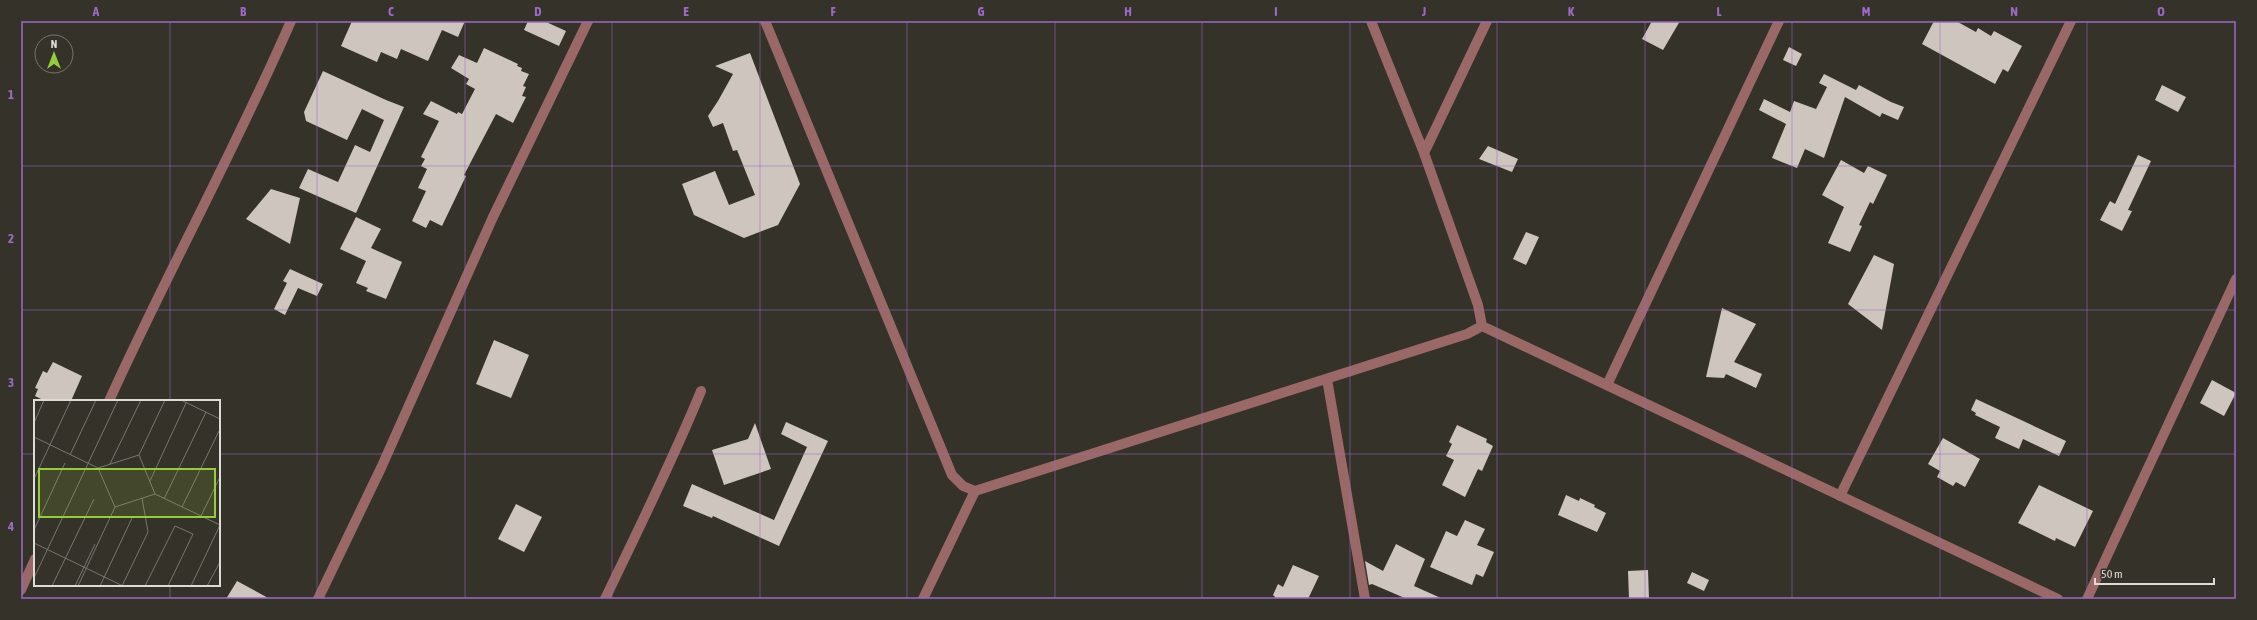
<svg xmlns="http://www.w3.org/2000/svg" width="2257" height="620" font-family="'Asap Condensed',sans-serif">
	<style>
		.building { fill: #cfc5bf }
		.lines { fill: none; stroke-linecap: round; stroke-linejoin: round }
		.minor { stroke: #9a6866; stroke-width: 10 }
		.grid { fill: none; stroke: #9d69c7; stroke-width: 1; stroke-opacity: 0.55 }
		.inset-road { fill: none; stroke: #78766f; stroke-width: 1 }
		.view { fill: #94cc3c; fill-opacity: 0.15; stroke: #94cc3c; stroke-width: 2 }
		.inset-edge { fill: none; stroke: #dddbd6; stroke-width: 2 }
		.neatline { fill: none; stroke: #9d69c7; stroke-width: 1.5 }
		.grid-label { font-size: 13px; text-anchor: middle; font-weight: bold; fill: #9d69c7 }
	</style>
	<rect width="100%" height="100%" fill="#35322a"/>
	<path class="building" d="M352 21H465L458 37 442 30 428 61 401 49 397 59 381 52 377 62 341 46Z
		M528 21H544L566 31 559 46 524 30Z
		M1652 21H1680L1663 50 1642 39Z
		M1934 21H1956L1976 32 1978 28 1991 36 1994 31 2022 46 2008 72 2003 69 1995 84 1922 44Z
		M1789 47 1802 54 1796 66 1783 60Z
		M484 48 518 64 517 66 522 68 521 71 529 74 523 86 526 87 522 96 526 97 513 123 496 114 464 175 466 176 442 226 430 220 426 228 412 221 426 191 418 188 427 169 421 166 425 159 421 157 439 121 423 114 431 101 457 114 458 112 462 114 475 89 466 84 469 79 451 68 459 55 477 63Z
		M750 53 800 184 778 225 744 238 694 215 682 184 715 171 729 205 755 195 737 150 733 151 723 123 713 127 708 116 718 101 733 74 715 66Z
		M323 71 386 100 404 107 356 213 299 188 308 169 338 182 355 145 370 152 384 120 362 109 347 140 306 121 304 112Z
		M1824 74 1856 90 1859 85 1891 102 1904 107 1898 120 1882 113 1880 117 1845 97 1824 158 1805 149 1797 168 1772 158 1786 124 1759 110 1764 99 1790 112 1794 101 1816 109 1827 87 1819 83Z
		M2162 85 2186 97 2178 112 2155 100Z
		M1488 146 1518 159 1512 172 1479 159Z
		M2138 155 2151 161 2128 210 2132 211 2122 231 2100 220 2110 201 2115 204Z
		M1841 160 1864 173 1868 166 1887 175 1873 204 1870 202 1859 225 1862 226 1850 252 1828 243 1844 207 1822 195Z
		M271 189 300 198 290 244 246 219Z
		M356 217 381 229 371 248 402 262 386 299 366 291 368 288 356 283 366 261 340 249Z
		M1526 232 1539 237 1526 265 1513 259Z
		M1874 255 1894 264 1882 330 1848 304Z
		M290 269 323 284 317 296 298 288 285 315 274 309 287 283 283 281Z
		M1722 308 1756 324 1734 362 1762 374 1756 388 1726 374 1724 378 1706 377Z
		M494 340 529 355 511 398 476 384Z
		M53 362 82 376 71 401H45L35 396 38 389 35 388 43 371 47 373Z
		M2212 380 2236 393 2224 416 2200 403Z
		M1976 399 2066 441 2059 456 2023 439 2019 449 1995 438 2000 427 1975 415 1976 413 1971 410Z
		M786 422 828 441 779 546 713 516 712 518 683 506 692 484 774 520 807 447 781 434Z
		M755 423 771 469 724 485 712 450 748 439Z
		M1457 425 1487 439 1486 442 1493 446 1482 471 1478 469 1465 497 1442 485 1454 460 1446 456 1452 444 1449 442Z
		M1943 438 1980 459 1965 487 1956 482 1953 486 1937 477 1940 471 1928 464Z
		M2039 485 2093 511 2075 547 2056 538 2055 541 2018 523Z
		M1566 495 1579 501 1580 498 1595 505 1594 507 1606 513 1597 532 1558 515Z
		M516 504 542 517 524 552 498 539Z
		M1465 520 1485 529 1477 545 1494 552 1483 577 1476 574 1472 585 1430 567 1446 531 1457 536Z
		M1396 544 1425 559 1414 586 1443 599H1407L1372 584 1369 585 1365 561 1383 571Z
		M1293 565 1319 576 1308 599H1277L1273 595 1278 584 1283 587Z
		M1648 570 1649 599H1629L1628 571Z
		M1692 572 1709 580 1704 591 1687 583Z
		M237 581 270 599H226Z"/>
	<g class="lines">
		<path class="minor" d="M765 21 952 475 963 486 975 491 1467 334 1482 326 1478 305 1424 153 1371 21
			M1424 153 1487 21
			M1482 326 2058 599
			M1327 379 1365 599
			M1607 385 1779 21
			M109 401C167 273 235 150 291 21
			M1840 496 2071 21
			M21 590 35 559
			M318 599 381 468 493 217 588 21
			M605 599C638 530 672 462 701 391
			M923 599 975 491
			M2087 599 2236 279"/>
	</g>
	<path class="grid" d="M170 21V401M317 21V599M465 21V599M612 21V599M760 21V599M907 21V599M1055 21V599M1202 21V599M1350 21V599M1497 21V599M1645 21V599M1792 21V599M1940 21V599M2087 21V599M21 166H2236M21 310H2236M21 454H35M219 454H2236M170 585V599"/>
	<g transform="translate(34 400)">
		<rect width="186" height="186" fill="#35322a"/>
		<path class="inset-road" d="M147 0 186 19M0 23 10 0M0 37 64 68M36 55 62 0M105 55 131 0M76 64 107 0M0 79 37 0M116 81 152 3M121 94 186 125M130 99 172 12M81 107 64 68 105 55M148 107 185 31M167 116 186 77M0 130 31 63M0 143 89 186M0 178 84 0M18 186 60 99M41 186 61 144M44 186 81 107 121 94 105 55M66 186 99 116M88 186 114 132 108 98M111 186 141 126 159 134 134 186M157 186 186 125M173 186 186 162"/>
		<path class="view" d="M5 69H181V117H5Z"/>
		<rect width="186" height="186" class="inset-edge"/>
	</g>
	<rect width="2257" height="620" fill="none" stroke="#35322a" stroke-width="44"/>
	<g transform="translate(54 54)"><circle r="19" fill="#35322a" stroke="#78766f"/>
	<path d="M0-3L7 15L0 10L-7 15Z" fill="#94cc3c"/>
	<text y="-6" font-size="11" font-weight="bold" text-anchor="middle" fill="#dddbd6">N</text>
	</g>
	<path d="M2095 578v6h119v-6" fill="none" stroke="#dddbd6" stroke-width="2"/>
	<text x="2101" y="578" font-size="12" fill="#dddbd6" stroke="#35322a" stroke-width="3" paint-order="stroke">50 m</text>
	<rect x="22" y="22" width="2213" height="576" class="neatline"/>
	<g class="grid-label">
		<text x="96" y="16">A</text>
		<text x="243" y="16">B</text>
		<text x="391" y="16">C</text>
		<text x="538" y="16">D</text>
		<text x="686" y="16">E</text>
		<text x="833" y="16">F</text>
		<text x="981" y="16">G</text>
		<text x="1128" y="16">H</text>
		<text x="1276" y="16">I</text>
		<text x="1424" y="16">J</text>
		<text x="1571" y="16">K</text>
		<text x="1719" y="16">L</text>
		<text x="1866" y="16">M</text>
		<text x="2014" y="16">N</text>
		<text x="2161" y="16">O</text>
		<text x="11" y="99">1</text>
		<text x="11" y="243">2</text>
		<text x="11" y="387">3</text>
		<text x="11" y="531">4</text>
	</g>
</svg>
